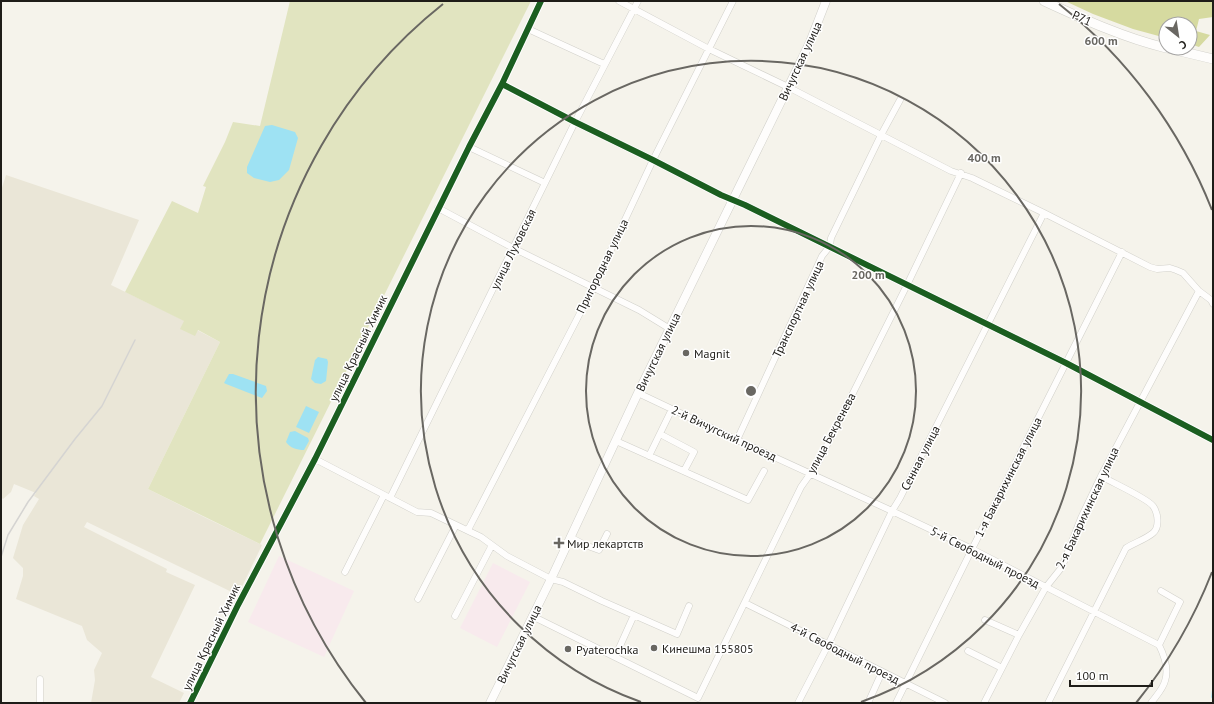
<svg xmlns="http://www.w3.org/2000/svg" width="1214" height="704" font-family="'PT Sans',sans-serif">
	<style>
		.built { fill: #eae6d7 }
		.education { fill: #f8eaed }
		.green { fill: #e1e4c0 }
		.forest { fill: #d6daa0 }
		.water { fill: #9ee2f3 }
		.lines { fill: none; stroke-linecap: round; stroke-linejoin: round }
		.stream { stroke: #9ee2f3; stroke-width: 1.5 }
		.minor-casing { stroke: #d1d0ca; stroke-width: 7 }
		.secondary-casing { stroke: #d1d0ca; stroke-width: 9 }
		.primary-casing { stroke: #d1d0ca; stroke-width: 10 }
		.minor { stroke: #fefdfc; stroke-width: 6 }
		.secondary { stroke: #fefdfc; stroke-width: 8 }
		.primary { stroke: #fefdfc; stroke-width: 9 }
		.rail { stroke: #d5d4d2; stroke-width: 1.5 }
		.cycleway-casing { stroke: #fff; stroke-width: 8 }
		.cycleway { stroke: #1b5e20; stroke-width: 6 }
		.ring { fill: none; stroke: #696762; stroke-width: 2 }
		.poi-dot { fill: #696762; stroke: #fff; stroke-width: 1.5 }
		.labels { text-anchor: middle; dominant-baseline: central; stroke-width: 3; stroke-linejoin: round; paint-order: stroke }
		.street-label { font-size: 12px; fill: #1e1c18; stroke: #fff }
		.poi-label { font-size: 12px; fill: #1e1c18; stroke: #fff; text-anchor: start }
		.centre { fill: #696762; stroke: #fff; stroke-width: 2 }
		.ring-label { font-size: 12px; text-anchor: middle; font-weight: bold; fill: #696762; stroke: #fff; stroke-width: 3; stroke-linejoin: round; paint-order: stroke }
	</style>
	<rect width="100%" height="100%" fill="#f5f3eb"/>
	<path class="built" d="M6 175 139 220 111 285 185 321 181 329 197 330 220 342 148 489 208 519 262 545 238 595 87 522 84 527 167 569 166 572 195 585 151 677 184 693 179 703H91L95 680 94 670 102 653 87 640 82 626 16 599 23 576V568L13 558 23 525 39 499 34 496 36 493 14 484 11 492 3 499 1 497V191Z"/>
	<path class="education" d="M279 556 354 591 324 657 248 622Z
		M493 563 530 582 497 647 460 628Z"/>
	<path class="green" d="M290 1H531L260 544 148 489 220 342 198 330 195 336 180 329 184 321 125 292 172 201 198 213 206 187 203 186 225 142 233 122 260 126Z"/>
	<path class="forest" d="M1065 1H1213V17L1199 19 1196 31 1210 35 1199 47 1190 44V24H1166V38L1133 29 1093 14Z"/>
	<path class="water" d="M272 125 295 132 298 138 289 170 279 180 270 182 254 178 247 173V167L265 126Z
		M318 357 327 359 328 362 326 381 321 384 315 383 311 379 315 360Z
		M229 374H233L266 386 267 391 262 398 226 384 224 383Z
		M306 406 319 412 309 433 296 427Z
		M295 431 308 438 309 441 304 450C297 450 290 448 286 442L290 432Z"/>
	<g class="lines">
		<path class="stream" d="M1213 688 1212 697 1213 699"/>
		<defs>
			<path id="minor" d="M619 1 709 49 788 87 951 171 972 178 1044 213 1150 267 1157 269 1170 268 1176 270 1183 273 1199 291 1211 300 1213 304
				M528 29 604 64
				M502 84 575 122 653 160 721 195 745 205 1066 363 1213 440
				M469 147 545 183
				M438 208 513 248 639 310 670 329
				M638 393 737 440 892 511 972 549 1159 645
				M660 434 694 452 684 471
				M737 440 822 256 830 246 831 238 881 135 900 100
				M616 441 748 500 764 471
				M649 456 672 409
				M315 459 417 512 431 513 481 537 507 556 551 579 563 582 602 601 677 634 689 606
				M390 498 575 122 638 1
				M468 530 593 288 653 160 733 1
				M570 537 585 545 599 550 607 534
				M345 572 384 495
				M418 599 456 525
				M745 603 945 703
				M455 616 492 545
				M532 616 698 698 801 487 818 463 907 285 961 173
				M985 620 1019 635
				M1159 645 1180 602 1161 591
				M968 651 1002 668
				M615 657 634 615
				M40 703V679
				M190 703 238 605 315 459 469 147 502 84 541 1
				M798 703 828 645 892 511 900 498 1044 213
				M868 703 882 672
				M896 703 972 549 1122 252
				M984 703 1019 635 1046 587 1062 567 1081 518 1101 476 1199 291
				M1048 703 1126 548C1134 543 1146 539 1153 533 1160 527 1158 513 1153 506 1147 498 1111 482 1101 476
				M1151 703C1156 696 1163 689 1165 681 1169 669 1164 655 1159 645"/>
			<path id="secondary" d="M490 703 551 579 638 393 797 69 810 42 826 1"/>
			<path id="primary" d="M1044 1C1083 19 1124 38 1166 48
				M1167 48 1213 59"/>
		</defs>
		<use href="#minor" class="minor-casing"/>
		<use href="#secondary" class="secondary-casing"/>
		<use href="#primary" class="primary-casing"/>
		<use href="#minor" class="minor"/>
		<use href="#secondary" class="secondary"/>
		<use href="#primary" class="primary"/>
		<path class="rail" d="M1 557 8 535 28 502 75 439 102 406 135 340"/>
		<defs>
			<path id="cycleway" d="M502 84 575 122 653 160 721 195 745 205 1066 363 1213 440
				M190 703 238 605 315 459 469 147 502 84 541 1"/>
		</defs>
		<use href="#cycleway" class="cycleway-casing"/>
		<use href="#cycleway" class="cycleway"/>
	</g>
	<g class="ring">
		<circle cx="751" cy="391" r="165"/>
		<path d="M641 702A330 330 0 1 1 861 702"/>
		<path d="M1212 572A495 495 0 0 1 1136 703M366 703A495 495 0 0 1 443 4M1059 4A495 495 0 0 1 1212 210"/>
	</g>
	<g class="poi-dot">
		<circle cx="686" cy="353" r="4"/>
		<path d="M557 537h4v4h4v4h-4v4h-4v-4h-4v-4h4z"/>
		<circle cx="654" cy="648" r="4"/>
		<circle cx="568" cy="649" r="4"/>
	</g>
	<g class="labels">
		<g class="street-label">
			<text transform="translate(1082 18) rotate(24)">Р71</text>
			<text transform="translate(800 61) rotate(-65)">Вичугская улица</text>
			<text transform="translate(513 249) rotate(-64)">улица Луховская</text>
			<text transform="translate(602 266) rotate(-64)">Пригородная улица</text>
			<text transform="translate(798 309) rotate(-65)">Транспортная улица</text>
			<text transform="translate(358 348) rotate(-64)">улица Красный Химик</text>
			<text transform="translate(658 352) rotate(-64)">Вичугская улица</text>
			<text transform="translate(724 433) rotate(25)">2-й Вичугский проезд</text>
			<text transform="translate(831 433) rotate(-62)">улица Бекренева</text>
			<text transform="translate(920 458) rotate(-63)">Сенная улица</text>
			<text transform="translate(1008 477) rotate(-63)">1-я Бакарихинская улица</text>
			<text transform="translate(1087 508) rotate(-65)">2-я Бакарихинская улица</text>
			<text transform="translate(985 557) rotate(27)">5-й Свободный проезд</text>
			<text transform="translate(211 637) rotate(-64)">улица Красный Химик</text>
			<text transform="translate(519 644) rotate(-64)">Вичугская улица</text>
			<text transform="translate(845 653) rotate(27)">4-й Свободный проезд</text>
		</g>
		<g class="poi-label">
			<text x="694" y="353">Magnit</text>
			<text x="567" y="543">Мир лекартств</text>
			<text x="662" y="648">Кинешма 155805</text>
			<text x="576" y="649">Pyaterochka</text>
		</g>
	</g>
	<circle cx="751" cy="391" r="6" class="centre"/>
	<g class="ring-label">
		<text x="1101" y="45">600 m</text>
		<text x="984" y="162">400 m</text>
		<text x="868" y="279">200 m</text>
	</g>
	<rect width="1214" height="704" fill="none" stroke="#1e1c18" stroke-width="4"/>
	<g transform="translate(1178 36) rotate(150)"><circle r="19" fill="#ffffff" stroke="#a5a4a3"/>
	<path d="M0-3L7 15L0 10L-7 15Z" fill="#696762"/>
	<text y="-6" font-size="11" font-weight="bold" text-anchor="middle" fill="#1e1c18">С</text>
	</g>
	<path d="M1070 680v6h82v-6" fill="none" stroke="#1e1c18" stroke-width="2"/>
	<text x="1076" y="680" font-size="12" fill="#1e1c18" stroke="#ffffff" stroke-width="3" paint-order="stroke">100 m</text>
</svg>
